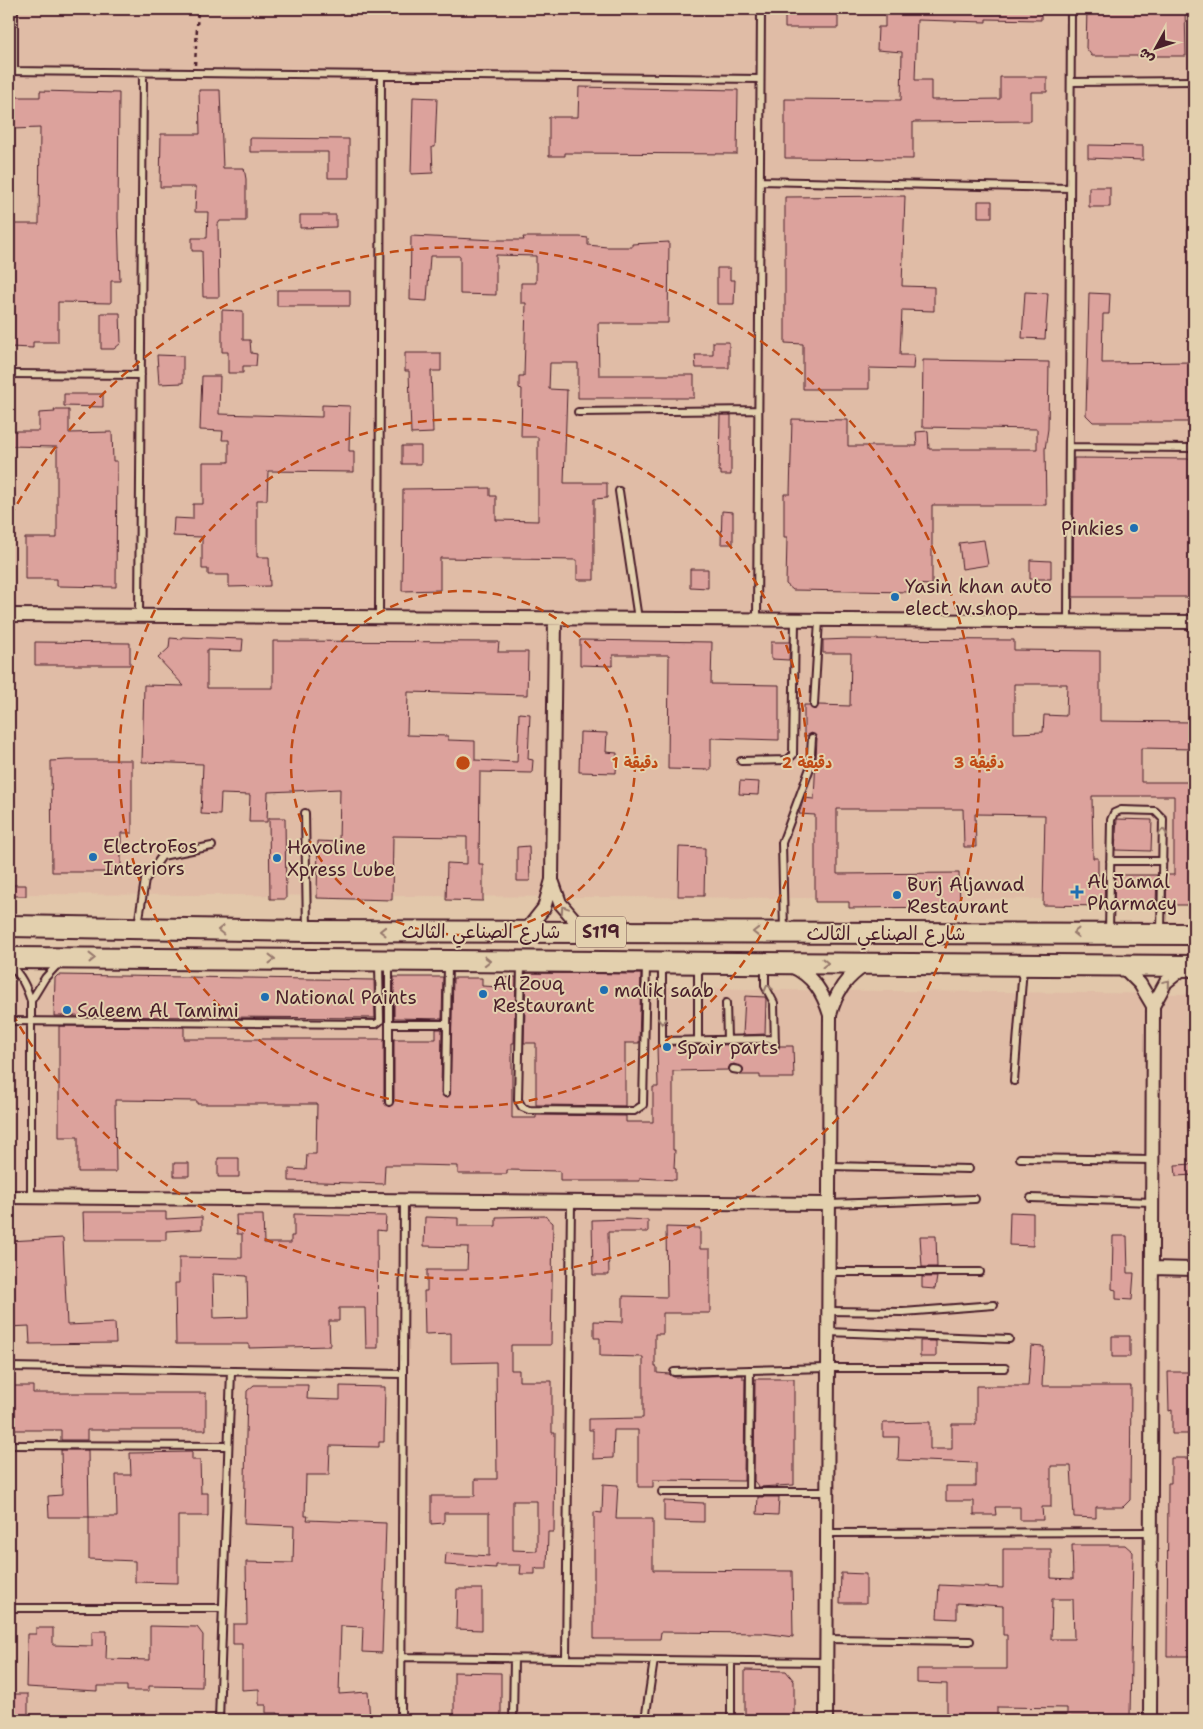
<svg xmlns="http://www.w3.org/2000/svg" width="1203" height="1729" font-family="'Shantell Sans','Playpen Sans Arabic',sans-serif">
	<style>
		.built { fill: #e0bca6 }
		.building { fill: #dca29c; stroke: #4a1f2b; fill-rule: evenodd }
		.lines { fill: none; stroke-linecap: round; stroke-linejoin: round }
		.lane-casing { stroke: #4a1f2b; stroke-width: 10 }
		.street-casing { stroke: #4a1f2b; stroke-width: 16 }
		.primary-casing { stroke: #4a1f2b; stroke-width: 24 }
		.path { stroke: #4a1f2b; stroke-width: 2.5; stroke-dasharray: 4 4; stroke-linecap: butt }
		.lane { stroke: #e3d0ae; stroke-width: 6 }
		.street { stroke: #e3d0ae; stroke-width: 12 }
		.primary { stroke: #e3d0ae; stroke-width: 20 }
		.oneway { stroke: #96786c }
		.ring { fill: none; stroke: #c04a14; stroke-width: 2.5; stroke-dasharray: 9 6 }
		.poi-dot { fill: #1f6fb2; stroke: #e3d0ae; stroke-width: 2 }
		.labels { text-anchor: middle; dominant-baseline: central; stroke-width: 4; stroke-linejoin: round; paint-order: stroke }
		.shield { fill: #e3d0ae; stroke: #785452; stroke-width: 1 }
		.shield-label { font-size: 18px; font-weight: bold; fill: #4a1f2b }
		.poi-label { font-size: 19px; fill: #4a1f2b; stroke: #e3d0ae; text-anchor: start }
		.street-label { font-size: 19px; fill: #4a1f2b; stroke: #e3d0ae }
		.centre { fill: #c04a14; stroke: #e3d0ae; stroke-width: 2.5 }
		.ring-label { font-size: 15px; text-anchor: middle; font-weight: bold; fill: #c04a14; stroke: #e3d0ae; stroke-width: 4; stroke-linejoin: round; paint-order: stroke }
	</style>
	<rect width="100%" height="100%" fill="#e2c7aa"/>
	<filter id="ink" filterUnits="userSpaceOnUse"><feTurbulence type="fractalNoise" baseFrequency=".02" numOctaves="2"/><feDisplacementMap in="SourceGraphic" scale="10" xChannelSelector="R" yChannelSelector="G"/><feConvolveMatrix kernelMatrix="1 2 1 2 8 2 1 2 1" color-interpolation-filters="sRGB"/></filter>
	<g filter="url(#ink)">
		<path class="built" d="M9 9H1194V900L9 894Z
			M9 984 646 989 647 986 777 990 1194 994V1720H9Z"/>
		<path class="building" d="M885 9H1041V20L986 19V22L917 20 915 80H931V100L1000 99V77H1047V92H1031V121L913 122V159L785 158V99L901 100 902 52 877 50 878 27H885Z
			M1087 9H1185L1186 56H1092L1086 48Z
			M785 12 838 13V28H785Z
			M579 87 738 90 737 154 565 153V156H549V117H578Z
			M199 90H220L223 168H244L246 179V221H220L218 224 219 297H203L202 251H192V238H207L208 212H195L196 187H160L161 134H200Z
			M40 91 119 93 118 218 120 281H111V303L58 302V342H33V348L9 347V224H39L40 128 12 129 11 97H40Z
			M413 97 437 98 435 147H432L433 173 411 174Z
			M250 138 349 139V178H328V152H250Z
			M1088 145 1143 146V160L1088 158Z
			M1089 187H1110V207H1089Z
			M905 196 902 286 934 287V311L902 310 900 355H914L913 369 869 368V389H803V344L785 343V197Z
			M978 201H992V217H978Z
			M300 215H336V227L300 228Z
			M411 236 496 240H524L523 237H580L588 238V245L607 247H632V244L669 242 668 323H598L599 375H694V398H578V363H550L549 389 567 390 564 483H607V498L594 499V580H577V560L440 558V590L402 591 403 489 490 488V496H496V520L538 521V437H521L522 389 519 388V376H524L526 303H521V283H536V256L496 255V295L460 294V256H430L427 301 410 300Z
			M717 268H730V280H735L734 304H717Z
			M277 290H350V306H277Z
			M1025 292 1048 293 1045 339 1022 338Z
			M1089 293 1110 294 1109 314H1103L1102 363 1194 362V422H1093L1086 415Z
			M222 310 243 311V340H250L251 353 257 354 256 366H243V373H228V352H222Z
			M101 313H120L121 343 114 349H101Z
			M713 342H729V368H696L695 355H713Z
			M405 353H441V371H431L433 433 411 434 409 371H405Z
			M157 355 183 356V383L159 384Z
			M923 360 1049 362 1048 429 1045 449 1046 505H932V585L910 584V592L793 590 786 584 787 537H784V494H790L792 419 848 420V446H917L916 432 928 431 929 449H1037V429L922 427Z
			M202 376H220L219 414 322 417V405L350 406 349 451H354V472L268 471 267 500H257V557H269L270 586 229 587V575H208V569H202V537L173 536 174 518 193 519V504H203V462H229V440H222L223 431 200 430Z
			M64 394H103V407L64 406Z
			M54 410H69V433L112 432 113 461H117L116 587 57 586V579H25V538H57V447L9 446V431H39V413L55 412Z
			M720 415H731V475H721V471H719Z
			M402 446H421V464H402Z
			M1074 458 1194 459V597H1073Z
			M722 511 733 512V544H721Z
			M984 540 988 565 962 569 959 543Z
			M1030 560 1051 561V579H1030Z
			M690 569H708V588L690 587Z
			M182 637 243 639 242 651 207 650V688H273V641L499 642 498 652H528L527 695 408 692 407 735 448 736V740L475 741V760L517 762 519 713 530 714 528 759 533 760 532 773 480 772 479 864H483V901L446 900 447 863 467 864V837L393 836 392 900 317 898 318 841 339 842 340 789 268 792 267 822H249L250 795 221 794 220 815 201 814 203 764 142 762 144 685 184 686 158 658 169 648 170 638 182 639Z
			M851 639 1014 640V650L1100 651V721L1194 722V749L1141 748V782H1194V905H1166L1167 875H1174V796H1092L1093 858H1098V875H1105L1104 906 1043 905 1045 815 975 814 976 847H964L963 809H837V874L959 873 960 907 849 908V902H815V815L799 814 804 798 814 799 817 738 812 733 804 737V705H809L814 710 819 705 850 706 851 653H823V640ZM1014 684H1067L1066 716 1044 715 1043 732 1014 733Z
			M580 640 712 642 711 684 779 685V740L711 738V770L668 769 669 655H613V666L580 665Z
			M35 642 130 643V665H35Z
			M771 642H790L789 660 771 659Z
			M580 732 607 733 606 752 617 753 616 773 579 772Z
			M67 760H132V833H121V872H52L51 761Z
			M740 781 759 782 758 795 739 794Z
			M269 818H285L286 899H270Z
			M1117 819 1152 820 1151 851 1115 850Z
			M529 846 530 881H517V847Z
			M679 847 705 848 704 896H678Z
			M1115 875H1157L1156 905 1114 906Z
			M9 885H26V896H9Z
			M526 973 641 974 639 1043H625V1106L536 1105V1043H524Z
			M58 975 374 980 375 1018 59 1016H54L55 978Z
			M394 977H443L442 1019 394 1018Z
			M516 977 514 1043H512V1118H536V1115L626 1116V1122H653V1087H658L657 1045 662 1048 666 1046 764 1044V1046H770L775 1051 780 1046H793L794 1078H760V1075H740L743 1073V1068L734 1064 730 1065 728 1070 673 1071V1150H675L674 1168 676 1169V1180L640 1178V1181H560V1171L507 1170V1174H458V1166L414 1165H385L384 1184 289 1181V1169L306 1170 307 1154H316L317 1104H197V1101L115 1100 116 1172H78V1137H59V1026L184 1027V1039H384V1102L389 1107 394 1102V1039H436V1029H442L441 1093 445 1098 450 1095 453 978H482V986L501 987V978Z
			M745 996 765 997 766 999 765 1034 743 1035Z
			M218 1158H239V1177H218Z
			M174 1163H189V1176H174Z
			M1194 1164V1175L1176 1176 1175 1165Z
			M83 1212H166V1219L202 1217V1229L166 1231V1240H84Z
			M1010 1212 1033 1213V1246L1009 1245Z
			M294 1214 386 1216 385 1231 377 1230 378 1348H366L365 1308H339V1321H329L330 1346 249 1348V1344H176L175 1283H179V1257L242 1258V1234H237L236 1215H263L264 1243H291V1236H294ZM213 1274 247 1276 248 1317 214 1318Z
			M545 1216 553 1223 551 1345H511V1370H519V1381H552V1433H555L554 1532H548L547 1569H537L535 1567V1574H520L521 1565H496V1568L445 1565 446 1553 489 1556V1513H444V1523L431 1524V1496H475V1479H497L496 1362 451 1363V1333L425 1334 424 1291H427V1270H467L468 1247 424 1246 425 1217 458 1218V1226H496V1217ZM513 1501H537V1551L513 1550Z
			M625 1219 648 1220V1232H608L609 1275H593L592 1220Z
			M666 1227 700 1228V1249H710V1313H663V1334H655V1367H657V1373L669 1374 674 1377 743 1375V1379H745L744 1481 653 1480V1487H638V1430H614L613 1458 593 1459V1430H589V1419L643 1418V1357L600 1356V1338H594V1321L623 1322V1296L667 1297Z
			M920 1236H936L937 1267H922Z
			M1113 1236H1127L1128 1273H1134L1132 1300 1116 1299V1290L1112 1289Z
			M63 1238 67 1325 115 1323 116 1343 30 1344 29 1326 9 1327V1241Z
			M922 1277H937L935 1289 922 1288Z
			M1112 1336H1130V1357H1112Z
			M920 1341H936V1357H920Z
			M1031 1346 1044 1347 1042 1386H1131L1130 1500 1123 1507H1096V1518L1074 1517 1071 1466H1051V1507H1042L1043 1520H1020V1507H995L996 1515H974V1501H946V1486H976V1463L898 1460 899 1437H883V1423L930 1422V1449H952V1424H976V1386H1028Z
			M1168 1372H1192L1194 1434H1172V1410L1169 1411Z
			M755 1379H794V1485L759 1487 754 1481Z
			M254 1385H308L307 1399 340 1400V1386L385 1387 384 1442H379V1447L330 1446 329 1475H306L305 1516H308L307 1520 386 1523 382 1653 362 1652 363 1627 341 1626 339 1694 368 1692 370 1720H278V1713H266V1705H259V1689L242 1690V1644H233V1624H247L246 1562 293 1563 294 1526 244 1524 247 1391Z
			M9 1386H33V1393H206V1430H87V1440H61V1430H9Z
			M61 1450H88L89 1517H49L48 1496 62 1495Z
			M192 1452V1460H200L201 1493H208V1516H178V1583L135 1582V1561L89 1559V1517H117L116 1475H131L130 1453Z
			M1171 1458H1194V1656H1167L1168 1483H1171Z
			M603 1484 618 1485 616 1519H653V1570L792 1571 793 1637 763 1633 661 1632 660 1639H594V1512L602 1513Z
			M758 1497H779L778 1515 757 1514Z
			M664 1501 704 1503V1522L664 1521Z
			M1072 1545H1125L1133 1552 1130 1716 1067 1717V1708L997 1707V1720H947V1684L917 1683V1669H1007V1635H1003V1606L957 1603V1619L937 1618 939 1585 1003 1588V1549H1051V1578L1073 1579ZM1052 1599H1073L1074 1639H1051Z
			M841 1573 866 1574V1603H840Z
			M457 1589H482V1630L456 1629Z
			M150 1626 197 1627 203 1635 202 1687 149 1686V1691H127V1686H97V1691L26 1687 27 1634H36V1628H53V1645L92 1646V1631H107L106 1659 150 1660Z
			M745 1670 786 1671 794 1681V1720H745Z
			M454 1672 501 1673V1720H454Z
			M9 1694H28V1720H9Z"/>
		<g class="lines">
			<defs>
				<path id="lane" d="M9 71 760 79
					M14 71V9
					M1071 82 1194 81
					M760 181 1070 188
					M9 374 141 375
					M578 412 758 410
					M1069 447 1194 448
					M619 491 638 619
					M139 616 143 73
					M379 618 381 75
					M757 620 761 9
					M1068 622 1071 9
					M814 705 819 620
					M741 761 787 760 793 755 795 620
					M305 813 307 929
					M1110 861H1163
					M138 925 145 880 162 856 212 846
					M784 931 782 843 810 768 812 738
					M1109 932 1111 820 1114 813 1121 810 1155 811 1163 819 1161 932
					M389 963V1102
					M9 964C21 975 26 986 31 1001V1197
					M521 965 518 1100 522 1107 529 1110 634 1111 643 1105 646 966
					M765 965V986L774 1003 775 1046
					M31 1001 45 978 58 964
					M726 1003 727 1039
					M9 1021 376 1024 380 1021 379 964
					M389 1024H447
					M698 1040V966
					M662 1041 775 1039
					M662 1043V966
					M733 1069 739 1070
					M1014 1081 1023 968
					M446 1093 448 964
					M1020 1158 1153 1160
					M829 1166 969 1169
					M1031 1198 1152 1202
					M829 1204 975 1199
					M828 1272H980
					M828 1311 903 1312 994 1305
					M828 1332 1009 1339
					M9 1367 403 1374
					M674 1372 828 1368H1005
					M9 1445 228 1446
					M662 1492H827
					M749 1492 750 1370
					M827 1533 1151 1532
					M9 1608H222
					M826 1639 970 1641
					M401 1657 826 1662
					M566 1659 571 1202
					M219 1720 231 1371
					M401 1720 404 1200
					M513 1720 514 1659
					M645 1720 654 1660
					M731 1720V1661"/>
				<path id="street" d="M9 615 1194 622
					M553 883 560 903 585 932
					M525 932 544 908 552 880 555 618
					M1121 965 1140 984 1153 1006
					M791 966C813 976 823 992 830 1015
					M9 1197 829 1204
					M1152 1268 1194 1269
					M826 1720 830 1015C836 992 846 977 866 965
					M1150 1720 1153 1006 1166 982 1186 966"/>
				<path id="primary" d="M9 926 307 931 1194 934
					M9 958 1194 966"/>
			</defs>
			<use href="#lane" class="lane-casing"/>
			<use href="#street" class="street-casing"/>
			<use href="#primary" class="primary-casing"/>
			<path class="path" d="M195 65 198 9"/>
			<use href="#lane" class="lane"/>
			<use href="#street" class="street"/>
			<use href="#primary" class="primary"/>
		</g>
		<defs><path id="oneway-chevron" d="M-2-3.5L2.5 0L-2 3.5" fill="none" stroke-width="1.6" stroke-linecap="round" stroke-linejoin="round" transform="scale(1.25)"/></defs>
		<g class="oneway">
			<use href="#oneway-chevron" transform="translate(1163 832) rotate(-89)"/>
			<use href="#oneway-chevron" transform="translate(564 909) rotate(-124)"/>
			<use href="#oneway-chevron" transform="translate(221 930) rotate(-179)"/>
			<use href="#oneway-chevron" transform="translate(383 931) rotate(-180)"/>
			<use href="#oneway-chevron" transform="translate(756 932) rotate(-180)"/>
			<use href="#oneway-chevron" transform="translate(1076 933) rotate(-180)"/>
			<use href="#oneway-chevron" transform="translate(92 958)"/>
			<use href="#oneway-chevron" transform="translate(272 959)"/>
			<use href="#oneway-chevron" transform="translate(487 961)"/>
			<use href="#oneway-chevron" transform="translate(825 963)"/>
			<use href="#oneway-chevron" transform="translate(1167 983) rotate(-50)"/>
			<use href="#oneway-chevron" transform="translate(768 988) rotate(-105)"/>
			<use href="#oneway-chevron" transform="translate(662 1021) rotate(90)"/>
		</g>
	</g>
	<g class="ring">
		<circle cx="463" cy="763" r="172"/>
		<circle cx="463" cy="763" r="344"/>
		<path d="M10 517A516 516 0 1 1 10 1009"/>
	</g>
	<g class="poi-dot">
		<circle cx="1134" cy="528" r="5"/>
		<circle cx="895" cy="597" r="5"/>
		<circle cx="93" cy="857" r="5"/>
		<circle cx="277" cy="858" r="5"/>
		<path d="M1074.5 884.5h5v5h5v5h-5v5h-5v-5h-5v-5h5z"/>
		<circle cx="897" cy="895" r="5"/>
		<circle cx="604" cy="990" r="5"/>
		<circle cx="483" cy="994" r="5"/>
		<circle cx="265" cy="997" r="5"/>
		<circle cx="67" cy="1010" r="5"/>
		<circle cx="667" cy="1047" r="5"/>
	</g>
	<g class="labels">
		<rect class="shield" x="576" y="916.5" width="50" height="31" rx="4"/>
		<g class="shield-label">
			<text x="601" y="932">S119</text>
		</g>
		<g class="poi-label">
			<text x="1124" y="528" text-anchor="end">Pinkies</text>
			<text x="905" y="586">Yasin khan auto<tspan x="905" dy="22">elect w.shop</tspan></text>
			<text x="103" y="846">ElectroFos<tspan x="103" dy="22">Interiors</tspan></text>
			<text x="287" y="847">Havoline<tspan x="287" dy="22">Xpress Lube</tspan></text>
			<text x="1087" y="881">Al Jamal<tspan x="1087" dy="22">Pharmacy</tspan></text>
			<text x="907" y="884">Burj Aljawad<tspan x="907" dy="22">Restaurant</tspan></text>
			<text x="493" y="983">Al Zouq<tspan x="493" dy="22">Restaurant</tspan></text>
			<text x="614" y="990">malik saab</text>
			<text x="275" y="997">National Paints</text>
			<text x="77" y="1010">Saleem Al Tamimi</text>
			<text x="677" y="1047">Spair parts</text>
		</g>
		<g class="street-label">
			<text x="481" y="931">شارع الصناعي الثالث</text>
			<text x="886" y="933">شارع الصناعي الثالث</text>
		</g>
	</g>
	<circle cx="463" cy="763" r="8" class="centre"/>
	<g class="ring-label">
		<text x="635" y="768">1 دقيقة</text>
		<text x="807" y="768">2 دقيقة</text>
		<text x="979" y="768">3 دقيقة</text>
	</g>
	<rect width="1203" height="1729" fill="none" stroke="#e3d0ae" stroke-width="30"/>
	<rect x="15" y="15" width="1173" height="1699" fill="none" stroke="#4a1f2b" stroke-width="2" filter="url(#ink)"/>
	<g transform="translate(1156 48) rotate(230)" stroke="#e3d0ae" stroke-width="4" paint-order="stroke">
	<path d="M0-4L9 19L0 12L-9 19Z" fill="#4a1f2b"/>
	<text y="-8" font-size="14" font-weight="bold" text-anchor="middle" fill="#4a1f2b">ش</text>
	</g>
</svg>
